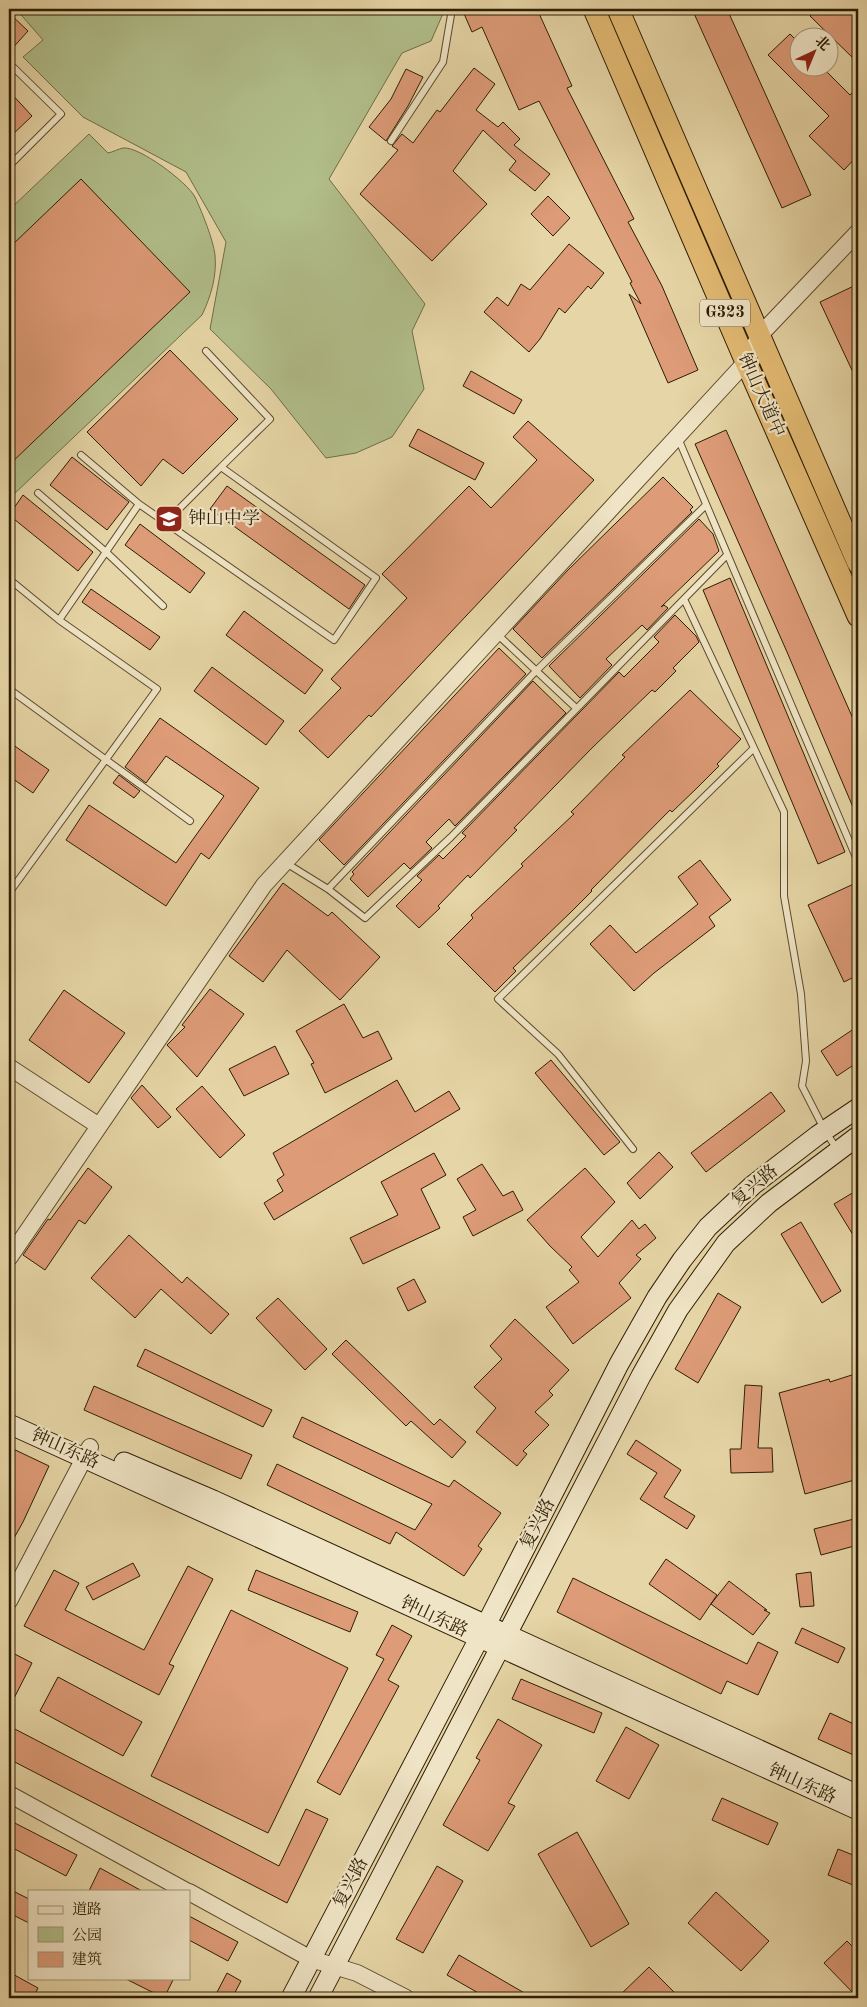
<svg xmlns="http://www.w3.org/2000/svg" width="867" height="2007" font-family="'Old Standard TT','Noto Serif SC',serif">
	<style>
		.green { fill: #b1be8a; stroke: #6f6e47 }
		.building { fill: #dd9b77; stroke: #2d1d04 }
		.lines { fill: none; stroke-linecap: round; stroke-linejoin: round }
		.service-casing { stroke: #5b4b2c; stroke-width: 8 }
		.tertiary-casing { stroke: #5b4b2c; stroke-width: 18 }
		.secondary-casing { stroke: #2d1d04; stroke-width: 21 }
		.trunk-casing { stroke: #2d1d04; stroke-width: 23 }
		.service { stroke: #efe4c5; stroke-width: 6 }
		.tertiary { stroke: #efe4c5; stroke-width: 16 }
		.secondary { stroke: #efe4c5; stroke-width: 19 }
		.trunk { stroke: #e3ba73; stroke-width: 21 }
		.labels { text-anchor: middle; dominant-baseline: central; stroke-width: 4.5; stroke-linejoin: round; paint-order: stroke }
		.shield { fill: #efe4c5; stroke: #67593e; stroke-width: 1 }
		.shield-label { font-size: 16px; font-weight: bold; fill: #2d1d04 }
		.street-label { font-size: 18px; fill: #2d1d04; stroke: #efe4c5 }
		.poi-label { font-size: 18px; fill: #2d1d04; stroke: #efe4c5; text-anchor: start }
	</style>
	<rect width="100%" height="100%" fill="#e6d5a6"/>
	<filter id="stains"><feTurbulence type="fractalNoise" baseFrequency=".004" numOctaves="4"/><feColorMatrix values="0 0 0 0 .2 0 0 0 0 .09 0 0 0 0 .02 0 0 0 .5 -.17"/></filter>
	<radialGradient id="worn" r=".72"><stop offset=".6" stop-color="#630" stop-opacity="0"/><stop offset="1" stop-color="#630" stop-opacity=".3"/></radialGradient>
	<path class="green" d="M16 9H445L431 41 402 53 329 179 425 304 412 331 424 389 392 437 356 453 326 458 271 389 210 329 226 242 186 172 83 117 23 57 43 40Z
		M89 134 108 153C113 152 118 149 123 148 139 146 187 182 195 197 202 212 213 239 215 255 217 276 211 296 202 315L12 496 9 497V210Z"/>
	<path class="building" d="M462 9H537L572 86 567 88 634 219 628 222 662 286 698 370 668 383 629 294 641 304 630 283 632 282 539 101 519 110 482 27 472 32Z
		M692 9H727L811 195 782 208Z
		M817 9H858V63L810 16Z
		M9 13 28 31 9 52Z
		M790 34 800 44V68H823L850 95 858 87V155L844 170 809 136 829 116 768 55Z
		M474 68 495 84 476 110 498 127 503 122 520 139 514 145 550 174 535 191 509 170 516 161 483 130 453 171 487 204 432 261 360 194 398 150 392 146 402 134 413 143 437 110 440 112Z
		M406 69 423 77 408 106 386 141 369 127 391 99Z
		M9 91 32 116 9 138Z
		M81 179 190 292 9 465V248Z
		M548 196 570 218 553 236 531 214Z
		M569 244 604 273 591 289 588 286 565 313 559 308 540 339 529 352 484 312 497 297 508 306 521 284 530 290Z
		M858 284V383L820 302Z
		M170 350 238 419 183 474 163 459 141 486 87 432Z
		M471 371 522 400 514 414 463 386Z
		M528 421 594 480 371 717 369 715 328 758 299 731 341 688 331 679 407 598 382 574 469 486 491 508 537 460 513 437Z
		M418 429 484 463 475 480 409 446Z
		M726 430 858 730V819L787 652 695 444Z
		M72 457 129 502 107 530 50 485Z
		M663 477 693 507 690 510 692 512 542 658 513 629 568 570Z
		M227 486 365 585 349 609 210 509Z
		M23 495 93 552 78 571 9 515Z
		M699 519 713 534 719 551 661 607 664 605 668 608 647 630 642 625 606 659 612 665 580 698 549 666Z
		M140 524 205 573 190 593 125 545Z
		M730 578 845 852 818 864 703 590Z
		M91 589 160 637 150 650 82 602Z
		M244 611 323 670 305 694 226 635Z
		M675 615 696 636 699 642 673 668 676 671 655 692 652 690 592 748 514 828 517 830 470 878 468 875 438 906 440 908 419 928 396 906 422 880 417 876 439 855 443 859 466 836 462 833 619 672 624 677 659 642 654 637Z
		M499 648 526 674 344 865 319 840Z
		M212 667 284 721 266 745 194 691Z
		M533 681 566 713 455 826 449 819 426 842 432 848 410 869 404 863 368 897 350 879 354 874 352 872Z
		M690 690 741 739 717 764 719 766 698 787 672 812 670 810 591 890 592 891 571 912 513 968 516 971 495 992 447 944 473 918 471 915 523 866 521 864 574 814 571 812 625 757 622 755Z
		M160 718 259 788 209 859 201 853 166 906 66 840 89 805 176 863 224 796 166 756 146 783 125 767Z
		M9 742 49 770 33 793 9 776Z
		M119 775 140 791 134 798 113 783Z
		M700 860 731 900 709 917 715 926 654 973 634 991 590 944 610 925 636 953 698 904 678 877Z
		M858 882V975L844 982 808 905Z
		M283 883 328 916 332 912 380 957 340 1000 287 950 263 982 229 956Z
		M210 989 244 1014 197 1077 167 1045 185 1027 182 1025Z
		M64 990 125 1033 89 1083 29 1040Z
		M344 1004 363 1038 378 1031 392 1059 325 1093 311 1064 314 1063 296 1031Z
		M858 1026V1062L837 1076 821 1051Z
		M275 1046 289 1074 244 1096 229 1069Z
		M551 1060 620 1142 604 1155 535 1073Z
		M397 1080 415 1112 449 1091 460 1109 274 1220 264 1203 283 1191 277 1180 284 1175 273 1153Z
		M142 1085 171 1117 158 1128 131 1098Z
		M202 1086 245 1135 220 1158 176 1109Z
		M771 1092 785 1111 706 1172 691 1153Z
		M659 1152 673 1167 640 1199 627 1183Z
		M434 1153 446 1175 421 1189 440 1228 363 1264 350 1238 398 1215 381 1182Z
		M482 1164 503 1196 513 1191 523 1210 473 1236 463 1217 476 1210 457 1179Z
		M88 1168 112 1187 85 1224 79 1220 45 1270 23 1255 48 1219 50 1220Z
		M585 1168 615 1202 581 1237 598 1257 632 1220 639 1229 645 1224 656 1238 636 1255 641 1259 619 1283 631 1298 573 1344 546 1307 579 1282 569 1270 572 1267 550 1246 527 1220Z
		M854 1192 858 1199V1243L834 1204Z
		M801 1222 841 1291 822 1303 781 1234Z
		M129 1235 182 1283 187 1277 229 1314 211 1334 161 1289 135 1318 91 1278Z
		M414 1279 426 1302 408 1311 397 1288Z
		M718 1293 741 1307 698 1383 675 1369Z
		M278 1298 327 1349 305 1370 256 1318Z
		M515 1319 569 1370 549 1391 553 1395 535 1412 549 1425 523 1451 527 1454 517 1466 476 1432 496 1408 474 1387 502 1359 490 1346Z
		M346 1340 434 1425 440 1419 466 1442 452 1458 411 1421 406 1426 332 1354Z
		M145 1349 272 1410 263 1427 137 1366Z
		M858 1373V1479L805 1494 779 1393 829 1379 830 1382Z
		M745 1385 762 1386 758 1448H772L773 1472 731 1473 730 1449H741Z
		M94 1386 252 1455 241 1479 84 1410Z
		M302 1417 449 1487 454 1480 501 1513 478 1546 482 1549 464 1576 396 1532 390 1544 267 1485 277 1464 415 1530 432 1504 293 1437Z
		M636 1440 681 1470 664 1497 695 1516 687 1529 640 1499 657 1473 627 1454Z
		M9 1447 49 1466 23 1522 9 1547Z
		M858 1518V1545L821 1555 814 1529Z
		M666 1559 717 1595 700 1620 649 1584Z
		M133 1563 140 1576 93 1600 86 1587Z
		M188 1566 213 1579 169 1664 174 1666 159 1695 24 1626 54 1570 79 1583 65 1610 144 1650Z
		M256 1570 358 1612 350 1632 248 1590Z
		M811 1572 814 1606 800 1607 796 1574Z
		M573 1578 747 1664 758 1642 778 1652 758 1695 727 1681 721 1694 557 1612Z
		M729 1581 767 1610H764L770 1613 753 1635 711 1604Z
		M231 1610 348 1668 268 1833 151 1776Z
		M392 1625 412 1636 388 1680 399 1686 340 1795 317 1782 384 1659 376 1655Z
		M802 1628 845 1648 838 1663 795 1643Z
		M9 1651 32 1663 9 1708Z
		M58 1677 142 1722 123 1756 40 1711Z
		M521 1679 602 1713 594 1733 512 1699Z
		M830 1713 858 1726V1757L818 1739Z
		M498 1719 542 1745 508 1803 515 1806 488 1851 443 1825 480 1760 476 1758Z
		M9 1726 279 1866 306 1809 328 1819 287 1903 9 1759Z
		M626 1727 659 1745 629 1799 596 1781Z
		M722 1798 778 1823 768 1845 712 1820Z
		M9 1820 77 1855 66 1876 9 1846Z
		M577 1832 629 1924 591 1947 538 1854Z
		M838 1849 858 1857V1887L828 1875Z
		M437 1866 463 1881 423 1953 396 1939Z
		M100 1868 142 1891H89Z
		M9 1889 29 1899V1923L9 1913Z
		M716 1892 769 1941 741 1971 688 1923Z
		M189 1916 238 1942 228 1961 189 1940Z
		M847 1941 858 1952V1998L824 1963Z
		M459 1955 533 1998H487L447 1975Z
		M649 1967 680 1998H617Z
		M9 1972 38 1988 33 1998H9Z
		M227 1973 241 1981 232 1998H214Z
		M124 1978H174L164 1998Z"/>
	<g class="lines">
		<defs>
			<path id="service" d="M9 63 61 114 9 166
				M391 141 443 62 452 9
				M678 438 858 862
				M81 455 139 504
				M38 493 106 552 163 606
				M165 523 221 467
				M9 579 59 620
				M684 599 784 812V896L801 994 806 1061 802 1086 825 1131 837 1149
				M497 634 576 708
				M9 689 190 821
				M286 863 328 889 365 918 451 837 727 555
				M328 889 536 671 706 505
				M9 893 157 689 59 620 139 504 334 640 376 578 221 467 270 419 206 351
				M633 1149 558 1054 498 999 754 748"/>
			<path id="tertiary" d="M9 1067 99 1126
				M9 1258 264 885 746 362 759 336 858 232
				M9 1601 90 1447
				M9 1794 186 1891
				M189 1892 311 1959 357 1973 406 1998"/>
			<path id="secondary" d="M9 1424 858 1810
				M124 1462 213 1500 858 1795
				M291 1998 486 1625 619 1364 657 1297 682 1260 708 1227 753 1185 818 1135 858 1108
				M318 1998 641 1376 678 1310 726 1243 769 1203 858 1136"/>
			<path id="trunk" d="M594 9 746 362 858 616
				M618 9 858 563"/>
		</defs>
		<use href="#service" class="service-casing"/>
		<use href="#tertiary" class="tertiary-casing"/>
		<use href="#secondary" class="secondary-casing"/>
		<use href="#trunk" class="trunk-casing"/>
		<use href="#service" class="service"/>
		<use href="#tertiary" class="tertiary"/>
		<use href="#secondary" class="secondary"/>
		<use href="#trunk" class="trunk"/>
	</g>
	<defs>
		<symbol id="school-square" viewBox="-11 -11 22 22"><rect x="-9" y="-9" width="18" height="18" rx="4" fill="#8f2418" stroke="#efe4c5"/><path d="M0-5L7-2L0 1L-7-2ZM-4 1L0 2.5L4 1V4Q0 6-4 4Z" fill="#fff"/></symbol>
	</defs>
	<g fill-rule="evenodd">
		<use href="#school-square" x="153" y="503" width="32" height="32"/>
	</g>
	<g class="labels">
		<rect class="shield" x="700" y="299.5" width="50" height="27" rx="4"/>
		<g class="shield-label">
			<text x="725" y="313">G323</text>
		</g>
		<g class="street-label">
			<text transform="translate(761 395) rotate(66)">钟山大道中</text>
			<text transform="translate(755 1186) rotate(-40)">复兴路</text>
			<text transform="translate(65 1449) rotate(24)">钟山东路</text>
			<text transform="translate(538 1524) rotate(-63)">复兴路</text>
			<text transform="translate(434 1617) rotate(25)">钟山东路</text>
			<text transform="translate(802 1784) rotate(24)">钟山东路</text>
			<text transform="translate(351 1883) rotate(-63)">复兴路</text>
		</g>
		<g class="poi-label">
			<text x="188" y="519">钟山中学</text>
		</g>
	</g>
	<rect width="867" height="2007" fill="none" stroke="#e6d5a6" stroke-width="30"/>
	<rect x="10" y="10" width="847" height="1987" fill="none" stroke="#2d1d04" stroke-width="2.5"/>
	<rect x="15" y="15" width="837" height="1977" fill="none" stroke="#2d1d04"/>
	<rect x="28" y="1890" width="162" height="90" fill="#efe4c5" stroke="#a19478"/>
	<rect x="38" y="1906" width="25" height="8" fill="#efe4c5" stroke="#a19478"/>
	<text x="72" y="1914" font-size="15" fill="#2d1d04">道路</text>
	<rect x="38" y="1927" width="25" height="15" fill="#b1be8a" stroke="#a19478"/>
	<text x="72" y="1940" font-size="15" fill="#2d1d04">公园</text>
	<rect x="38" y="1952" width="25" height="15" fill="#dd9b77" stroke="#a19478"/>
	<text x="72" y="1964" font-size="15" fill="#2d1d04">建筑</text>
	<g transform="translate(814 52) rotate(44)"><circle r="24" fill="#efe4c5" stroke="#a19478"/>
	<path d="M0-4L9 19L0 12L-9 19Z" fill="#8f2418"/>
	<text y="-8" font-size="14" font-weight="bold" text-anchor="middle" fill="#2d1d04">北</text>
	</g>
	<rect width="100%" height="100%" filter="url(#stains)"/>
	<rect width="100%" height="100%" fill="url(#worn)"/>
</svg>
